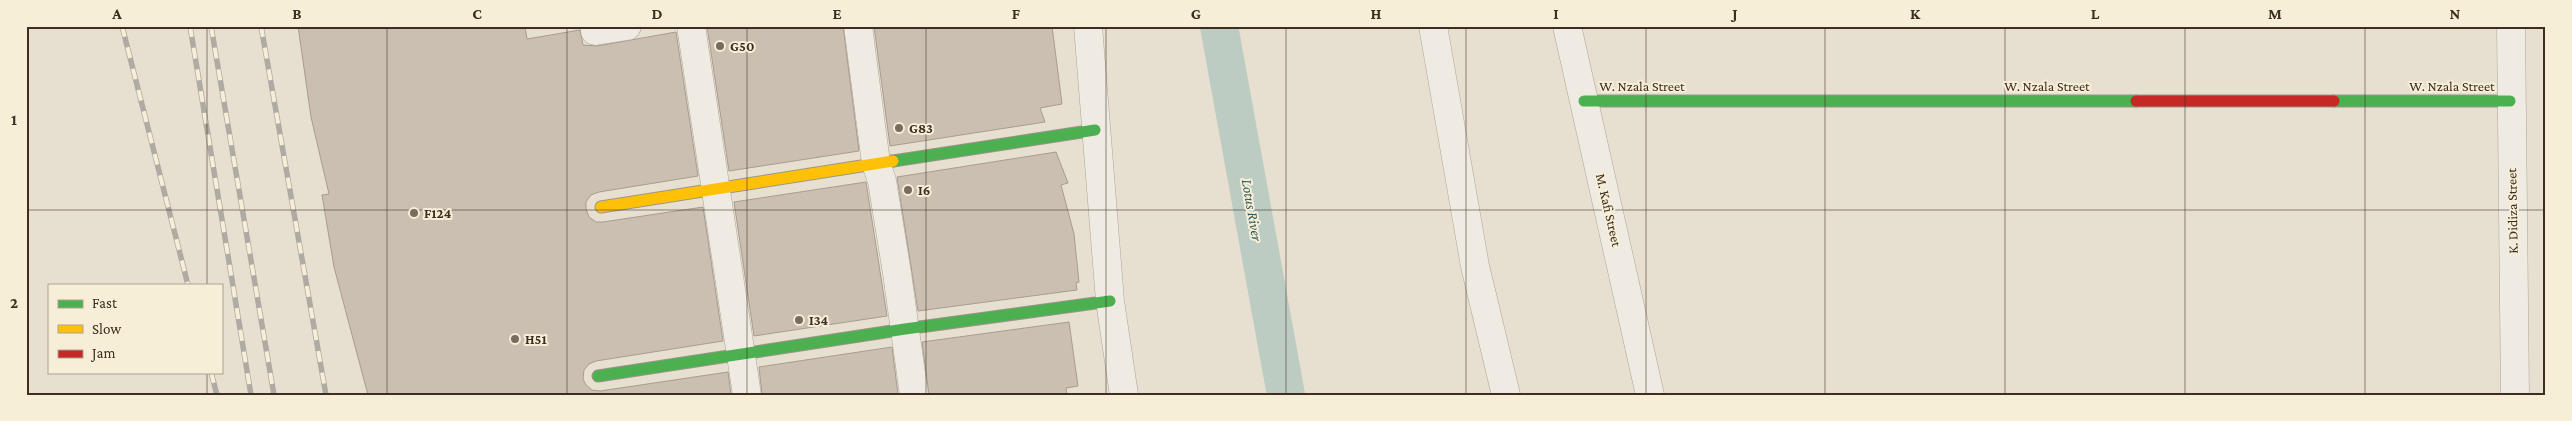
<svg xmlns="http://www.w3.org/2000/svg" width="2572" height="421" font-family="'Crimson Pro',serif">
	<style>
		.lines { fill: none; stroke-linecap: round; stroke-linejoin: round }
		.canal { stroke: #bcccc2; stroke-width: 38 }
		.building { fill: #cbbfb2; stroke: #a89c90 }
		.street-casing { stroke: #ada599; stroke-width: 29 }
		.fast-casing { stroke: #9c958a; stroke-width: 13 }
		.slow-casing { stroke: #9c958a; stroke-width: 13 }
		.jam-casing { stroke: #9c958a; stroke-width: 13 }
		.street { stroke: #efebe3; stroke-width: 28 }
		.fast { stroke: #4caf50; stroke-width: 11 }
		.slow { stroke: #ffc107; stroke-width: 11 }
		.jam { stroke: #c62828; stroke-width: 11 }
		.rail-casing { stroke: #afaaa2; stroke-width: 5.5 }
		.rail { stroke: #f7eed8; stroke-width: 4; stroke-dasharray: 11; stroke-linecap: butt }
		.grid { fill: none; stroke: #3d2e20; stroke-width: 1; stroke-opacity: 0.55 }
		.poi-dot { fill: #786c5e; stroke: #f7eed8; stroke-width: 2 }
		.labels { text-anchor: middle; dominant-baseline: central; stroke-width: 4; stroke-linejoin: round; paint-order: stroke }
		.poi-label { font-size: 14px; font-weight: bold; fill: #3d2e20; stroke: #f7eed8; text-anchor: start }
		.street-label { font-size: 14px; fill: #3d2e20; stroke: #f7eed8 }
		.water-label { font-size: 15px; font-style: italic; fill: #2f5d5a; stroke: #f7eed8 }
		.neatline { fill: none; stroke: #3d2e20; stroke-width: 2 }
		.grid-label { font-size: 16px; text-anchor: middle; font-weight: bold; fill: #3d2e20 }
	</style>
	<rect width="100%" height="100%" fill="#e7e0d1"/>
	<g class="lines">
		<path class="canal" d="M1219 26 1286 395"/>
	</g>
	<path class="building" d="M298 26H525L527 39 580 30 583 45 597 46 676 32 698 176 599 192 591 195 586 202V209L589 217 596 222H603L703 207 723 341 596 361 589 364 584 370 583 379 586 385 592 390 600 391 728 372 731 395H368L334 267 322 195 329 194 311 117Z
		M707 26H843L859 151 729 171Z
		M874 26H1052L1062 104 1040 108 1045 122 890 146Z
		M1056 152 1068 183 1061 185 1074 234 1079 282 1076 283 1077 290 918 311 897 177Z
		M866 182 887 316 754 336 734 202Z
		M1069 322 1078 386 1066 388 1067 395H929L922 342Z
		M892 347 898 395H762L759 367Z"/>
	<g class="lines">
		<defs>
			<path id="street" d="M691 26 747 395
				M858 26 876 163 882 181 897 273 914 395
				M1088 26 1110 301 1124 395
				M1433 26 1475 266 1506 395
				M1567 26 1650 395
				M2511 26 2515 395
				M595 31 627 26"/>
			<path id="fast" d="M1584 101H2136
				M2334 101H2510
				M893 161 1095 130
				M598 376 905 329 1110 301"/>
			<path id="slow" d="M601 207 893 161"/>
			<path id="jam" d="M2136 101H2334"/>
		</defs>
		<use href="#street" class="street-casing"/>
		<use href="#fast" class="fast-casing"/>
		<use href="#slow" class="slow-casing"/>
		<use href="#jam" class="jam-casing"/>
		<use href="#street" class="street"/>
		<use href="#fast" class="fast"/>
		<use href="#slow" class="slow"/>
		<use href="#jam" class="jam"/>
		<defs>
			<path id="rail" d="M122 26 188 285
				M190 26 251 395
				M211 26 274 395
				M261 26 326 395
				M211 372 217 395"/>
		</defs>
		<use href="#rail" class="rail-casing"/>
		<use href="#rail" class="rail"/>
	</g>
	<path class="grid" d="M207 26V285M387 26V395M567 26V395M747 26V395M926 26V395M1106 26V395M1286 26V395M1466 26V395M1646 26V395M1825 26V395M2005 26V395M2185 26V395M2365 26V395M26 210H2546M207 372V395"/>
	<g class="poi-dot">
		<circle cx="720" cy="46" r="5"/>
		<circle cx="899" cy="128" r="5"/>
		<circle cx="908" cy="190" r="5"/>
		<circle cx="414" cy="213" r="5"/>
		<circle cx="799" cy="320" r="5"/>
		<circle cx="515" cy="339" r="5"/>
	</g>
	<g class="labels">
		<g class="poi-label">
			<text x="730" y="46">G50</text>
			<text x="909" y="128">G83</text>
			<text x="918" y="190">I6</text>
			<text x="424" y="213">F124</text>
			<text x="809" y="320">I34</text>
			<text x="525" y="339">H51</text>
		</g>
		<g class="street-label">
			<text x="1642" y="86">W. Nzala Street</text>
			<text x="2047" y="86">W. Nzala Street</text>
			<text x="2452" y="86">W. Nzala Street</text>
			<text transform="translate(1609 210) rotate(77)">M. Kafi Street</text>
			<text transform="translate(2512 211) rotate(-91)">K. Didiza Street</text>
		</g>
		<g class="water-label">
			<text transform="translate(1252 210) rotate(80)">Lotus River</text>
		</g>
	</g>
	<rect width="2572" height="421" fill="none" stroke="#f7eed8" stroke-width="55"/>
	<rect x="48" y="284" width="175" height="90" fill="#f7eed8" stroke="#ada18e"/>
	<rect x="58" y="300" width="25" height="8" fill="#4caf50" stroke="#ada18e"/>
	<text x="92" y="308" font-size="15" fill="#3d2e20">Fast</text>
	<rect x="58" y="325" width="25" height="8" fill="#ffc107" stroke="#ada18e"/>
	<text x="92" y="334" font-size="15" fill="#3d2e20">Slow</text>
	<rect x="58" y="350" width="25" height="8" fill="#c62828" stroke="#ada18e"/>
	<text x="92" y="358" font-size="15" fill="#3d2e20">Jam</text>
	<rect x="28" y="28" width="2516" height="366" class="neatline"/>
	<g class="grid-label">
		<text x="117" y="19">A</text>
		<text x="297" y="19">B</text>
		<text x="477" y="19">C</text>
		<text x="657" y="19">D</text>
		<text x="837" y="19">E</text>
		<text x="1016" y="19">F</text>
		<text x="1196" y="19">G</text>
		<text x="1376" y="19">H</text>
		<text x="1556" y="19">I</text>
		<text x="1735" y="19">J</text>
		<text x="1915" y="19">K</text>
		<text x="2095" y="19">L</text>
		<text x="2275" y="19">M</text>
		<text x="2455" y="19">N</text>
		<text x="14" y="125">1</text>
		<text x="14" y="308">2</text>
	</g>
</svg>
